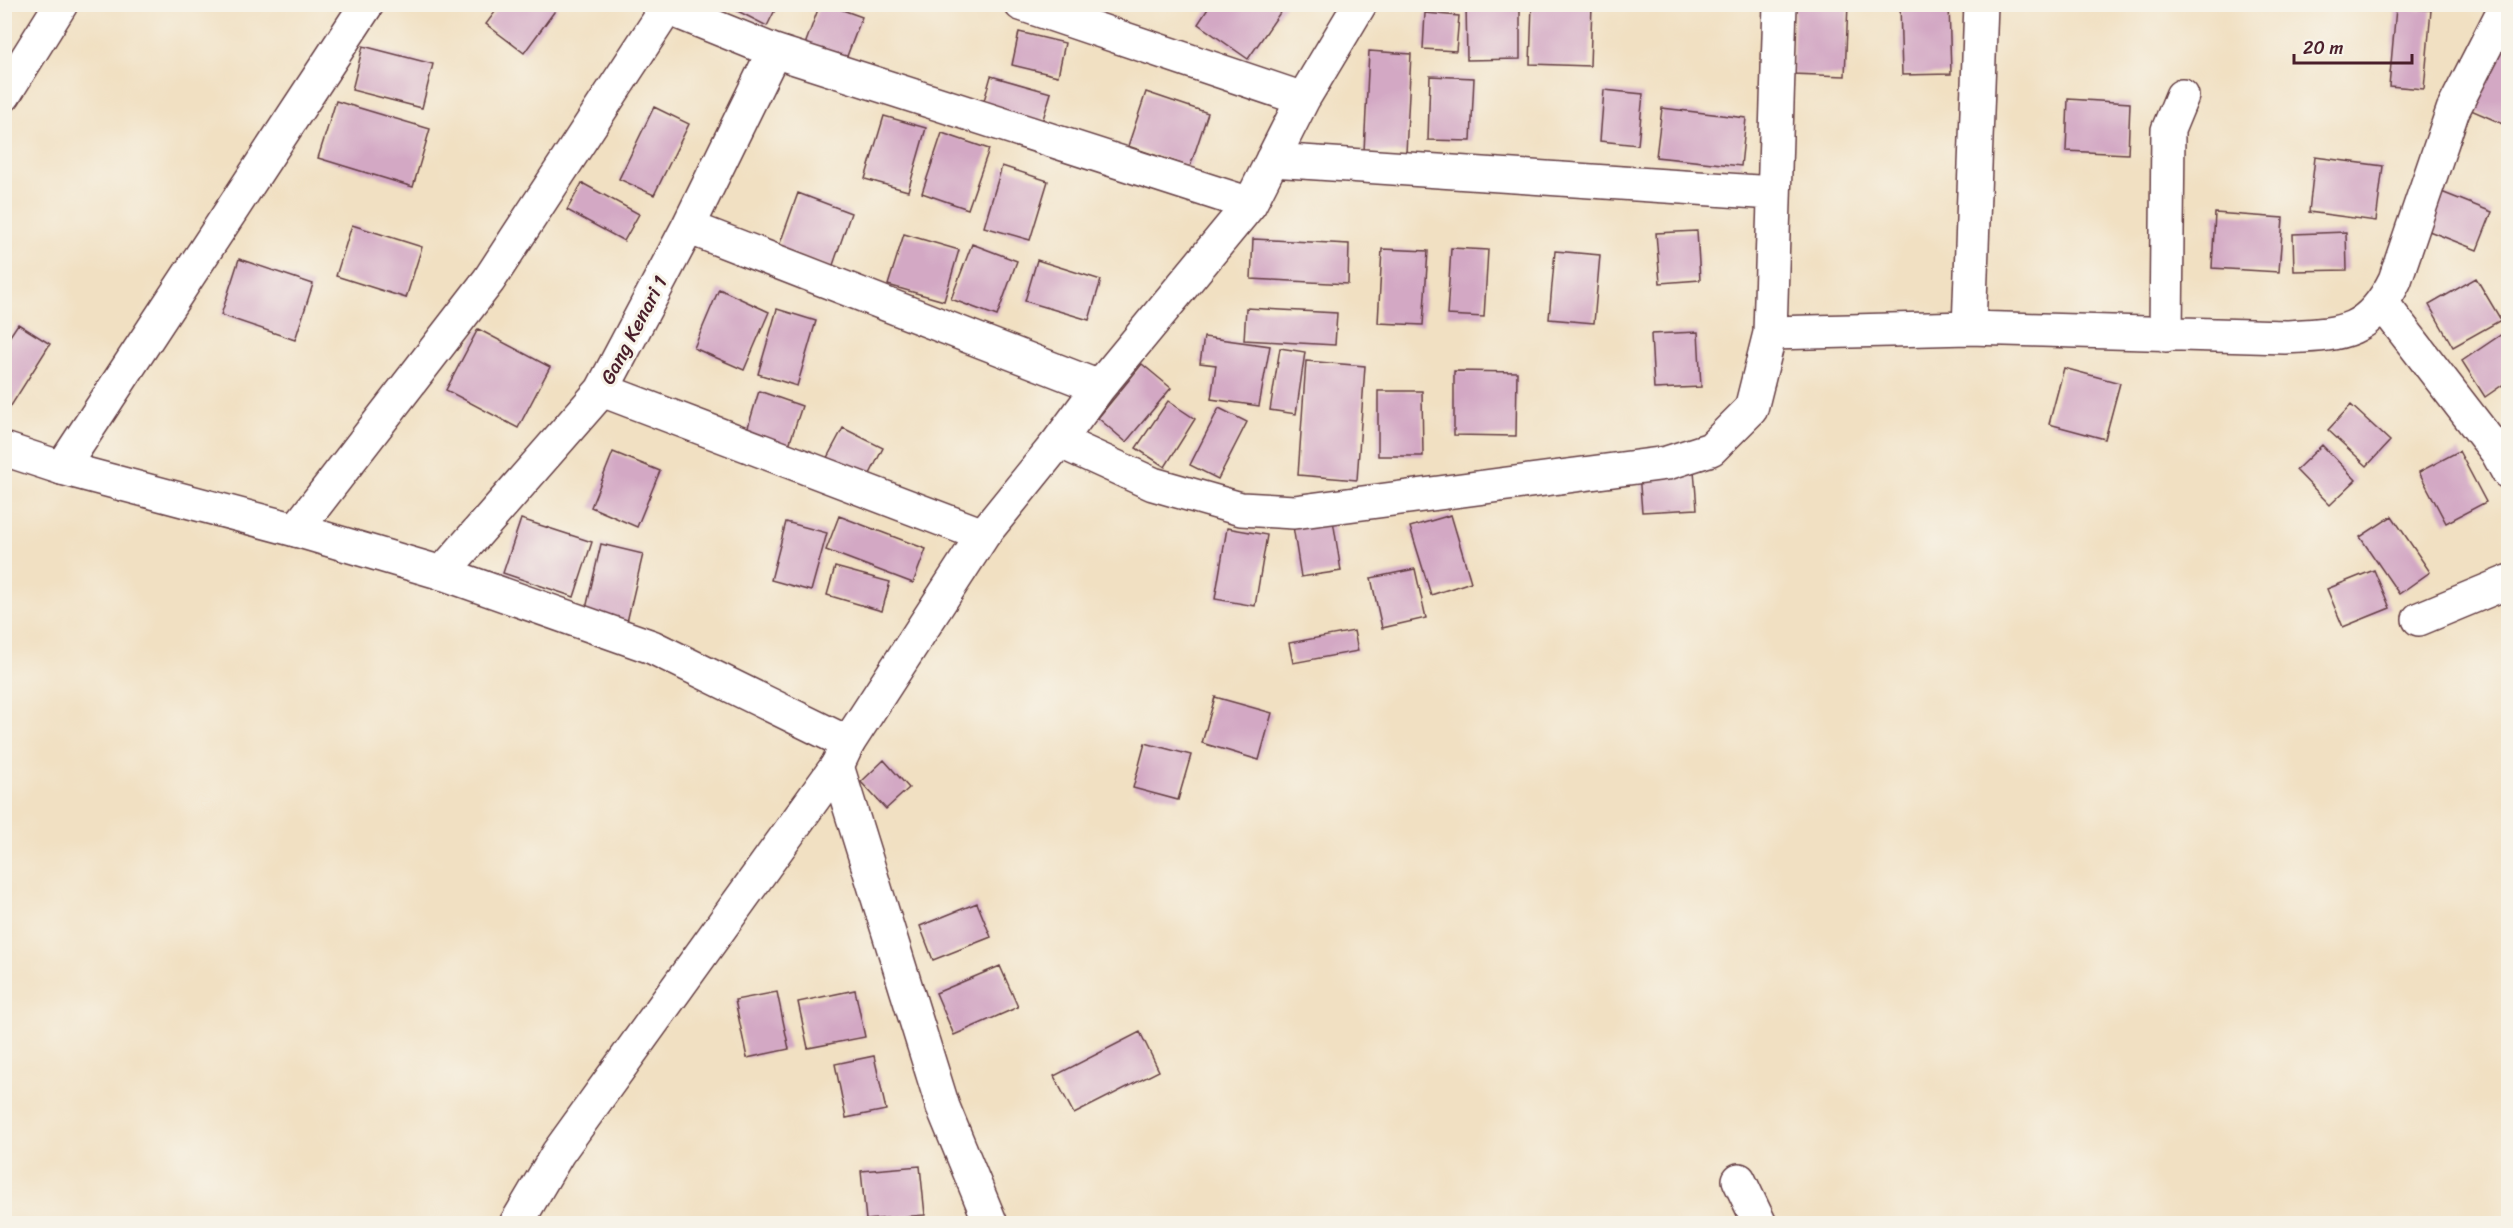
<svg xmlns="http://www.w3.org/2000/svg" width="2513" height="1228" font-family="Sriracha,sans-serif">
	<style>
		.building { fill: #d3a8c4 }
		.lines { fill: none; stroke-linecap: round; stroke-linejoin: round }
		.minor-casing { stroke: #633c42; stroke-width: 36 }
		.tertiary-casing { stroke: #633c42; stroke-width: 36 }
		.minor { stroke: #fff; stroke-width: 33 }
		.tertiary { stroke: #fff; stroke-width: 33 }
		.labels { text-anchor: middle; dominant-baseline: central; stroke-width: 6; stroke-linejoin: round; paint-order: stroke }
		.street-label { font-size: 20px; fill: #4a1f2b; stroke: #f7f3e8 }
	</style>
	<rect width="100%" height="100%" fill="#f7f3e8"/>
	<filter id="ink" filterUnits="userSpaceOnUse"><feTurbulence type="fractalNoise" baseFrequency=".0167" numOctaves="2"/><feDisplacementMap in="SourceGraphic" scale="12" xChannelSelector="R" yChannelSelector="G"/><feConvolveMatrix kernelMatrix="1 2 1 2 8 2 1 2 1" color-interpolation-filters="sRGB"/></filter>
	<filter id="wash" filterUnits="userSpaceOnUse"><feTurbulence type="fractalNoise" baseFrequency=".008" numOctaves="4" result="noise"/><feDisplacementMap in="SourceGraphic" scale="24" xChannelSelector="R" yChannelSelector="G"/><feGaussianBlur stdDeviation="1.35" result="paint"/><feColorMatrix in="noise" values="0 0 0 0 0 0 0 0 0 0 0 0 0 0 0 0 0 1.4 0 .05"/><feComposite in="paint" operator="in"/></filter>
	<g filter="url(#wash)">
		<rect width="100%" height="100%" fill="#f1e0c2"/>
		<g id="blocks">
			<path class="building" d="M501 4H553L557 8 524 53 486 24Z
				M724 4H778L767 26Z
				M820 4H826L862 17 844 64 803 50Z
				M1211 4H1286L1248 59 1198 24Z
				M1466 4H1520V59L1467 60Z
				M1532 4H1592L1590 66 1530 64Z
				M1795 4H1848L1845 76 1792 74Z
				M1900 4H1949L1951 74 1902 75Z
				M2396 8 2431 10 2424 89 2389 86Z
				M1425 13 1459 16 1456 51 1423 49Z
				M2508 29V126L2464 107Z
				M1019 32 1065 43 1058 76 1012 65Z
				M363 46 433 64 422 108 352 90Z
				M1369 51 1411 54 1406 153 1364 151Z
				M991 76 1051 93 1039 132 980 115Z
				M1430 76 1474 78 1471 141 1428 140Z
				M1604 90 1643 94 1638 145 1600 141Z
				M1146 92 1208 113 1190 167 1128 146Z
				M2068 99 2130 103 2128 154 2066 151Z
				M336 101 430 129 413 187 318 158Z
				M654 107 689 124 654 195 619 179Z
				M1662 108 1746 118 1741 166 1656 157Z
				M884 116 926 128 908 191 865 179Z
				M942 133 989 149 968 209 922 193Z
				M2315 157 2383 166 2376 221 2309 212Z
				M1002 166 1048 181 1030 240 984 227Z
				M582 183 639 214 624 241 567 210Z
				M2439 191 2492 212 2477 250 2424 229Z
				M798 193 851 213 832 268 778 249Z
				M2215 213 2283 218 2279 272 2212 268Z
				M352 225 422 247 406 298 336 276Z
				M1697 231 1700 280 1660 283 1656 233Z
				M2346 232 2347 270 2294 271 2293 234Z
				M904 234 959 250 944 301 888 285Z
				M1253 239 1349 244 1348 284 1251 279Z
				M972 244 1017 261 997 316 951 299Z
				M1451 248 1488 250 1484 317 1447 315Z
				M1382 249 1428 251 1423 325 1378 323Z
				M1555 251 1600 255 1594 323 1549 319Z
				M239 259 313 284 295 340 221 315Z
				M1037 260 1101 280 1089 320 1025 301Z
				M2476 278 2501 320 2453 347 2429 305Z
				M719 289 769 312 744 370 694 348Z
				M1246 308 1337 313 1335 345 1244 340Z
				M777 309 816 321 797 386 758 374Z
				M18 324 50 344 4 417V345Z
				M478 329 550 367 518 428 446 390Z
				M1698 332 1701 387 1654 389 1651 334Z
				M2502 334 2508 343V381L2485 397 2462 361Z
				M1204 337 1270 346 1259 406 1211 399 1216 365 1200 363Z
				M1280 348 1305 352 1296 414 1270 410Z
				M1306 361 1365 366 1357 480 1298 475Z
				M1142 364 1171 388 1126 442 1098 418Z
				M2064 368 2120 383 2105 439 2049 424Z
				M1454 371 1517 372 1516 436 1454 435Z
				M759 391 802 406 786 454 744 440Z
				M1378 391H1422L1423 456H1378Z
				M1168 401 1195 419 1165 467 1136 448Z
				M2351 405 2390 441 2367 466 2328 430Z
				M1219 408 1247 422 1218 479 1190 465Z
				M843 428 883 448 863 488 822 467Z
				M2322 445 2356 480 2330 505 2296 470Z
				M2459 451 2486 502 2446 523 2419 472Z
				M613 452 660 471 637 527 591 507Z
				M1694 470 1697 509 1642 512 1639 473Z
				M1451 515 1471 582 1431 595 1410 527Z
				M839 516 926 549 913 583 826 550Z
				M2392 516 2430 572 2399 594 2360 537Z
				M521 519 592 542 574 597 503 573Z
				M1333 520 1341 571 1301 577 1293 526Z
				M786 522 827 533 811 591 771 580Z
				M1227 528 1267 535 1255 606 1215 599Z
				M601 544 643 554 627 622 585 613Z
				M835 567 890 582 882 611 827 595Z
				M1415 569 1426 618 1382 628 1371 578Z
				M2374 570 2390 608 2343 627 2327 589Z
				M1354 631 1358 651 1293 663 1289 643Z
				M1215 697 1272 713 1259 760 1202 743Z
				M1145 743 1191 755 1178 800 1133 788Z
				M884 760 909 788 886 809 861 782Z
				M977 903 991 937 933 960 920 926Z
				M1000 966 1018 1007 954 1035 936 993Z
				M855 990 865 1037 808 1048 798 1002Z
				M777 992 789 1049 747 1058 735 1000Z
				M1140 1032 1159 1071 1074 1114 1054 1076Z
				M874 1056 886 1110 846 1118 835 1064Z
				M920 1166 925 1215 866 1220 861 1171Z"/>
		</g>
	</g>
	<g filter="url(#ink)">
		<use href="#blocks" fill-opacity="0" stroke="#633c42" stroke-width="1.5"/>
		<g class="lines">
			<defs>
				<path id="minor" d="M658 4 774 51 1250 204
					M1021 4 1303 99
					M4 95 61 4
					M1272 160 1773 193
					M688 227 1099 387
					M2383 304 2497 452 2508 472
					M1969 328 1981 4
					M1770 333 1969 328 2285 337C2341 334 2368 335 2395 280L2453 110 2507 4
					M2166 335 2168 130 2182 96
					M602 390 983 535
					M1059 441 1153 484 1241 509 1294 512 1667 463 1711 449 1751 409 1770 333 1780 4
					M62 468 367 4
					M296 530 489 280 667 8
					M442 573 602 390 688 227 774 51
					M2419 619 2508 582
					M848 743 983 535 1059 441 1099 387 1250 204 1303 99 1360 4
					M837 766 943 1107 991 1224
					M1739 1180 1760 1224"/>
				<path id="tertiary" d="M4 449 62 468 296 530 442 573 652 647 848 743 837 766 558 1153 516 1224"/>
			</defs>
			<use href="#minor" class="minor-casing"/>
			<use href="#tertiary" class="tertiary-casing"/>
			<use href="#minor" class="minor"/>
			<use href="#tertiary" class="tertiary"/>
		</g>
	</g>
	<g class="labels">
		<g class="street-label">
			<text transform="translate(634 330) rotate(-62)">Gang Kenari 1</text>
		</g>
	</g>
	<rect width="2513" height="1228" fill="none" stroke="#f7f3e8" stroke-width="24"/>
	<path d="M2294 54v9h118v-9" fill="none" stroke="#4a1f2b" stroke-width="3"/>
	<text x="2303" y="54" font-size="18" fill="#4a1f2b" stroke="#f7f3e8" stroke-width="4.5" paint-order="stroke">20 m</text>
</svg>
